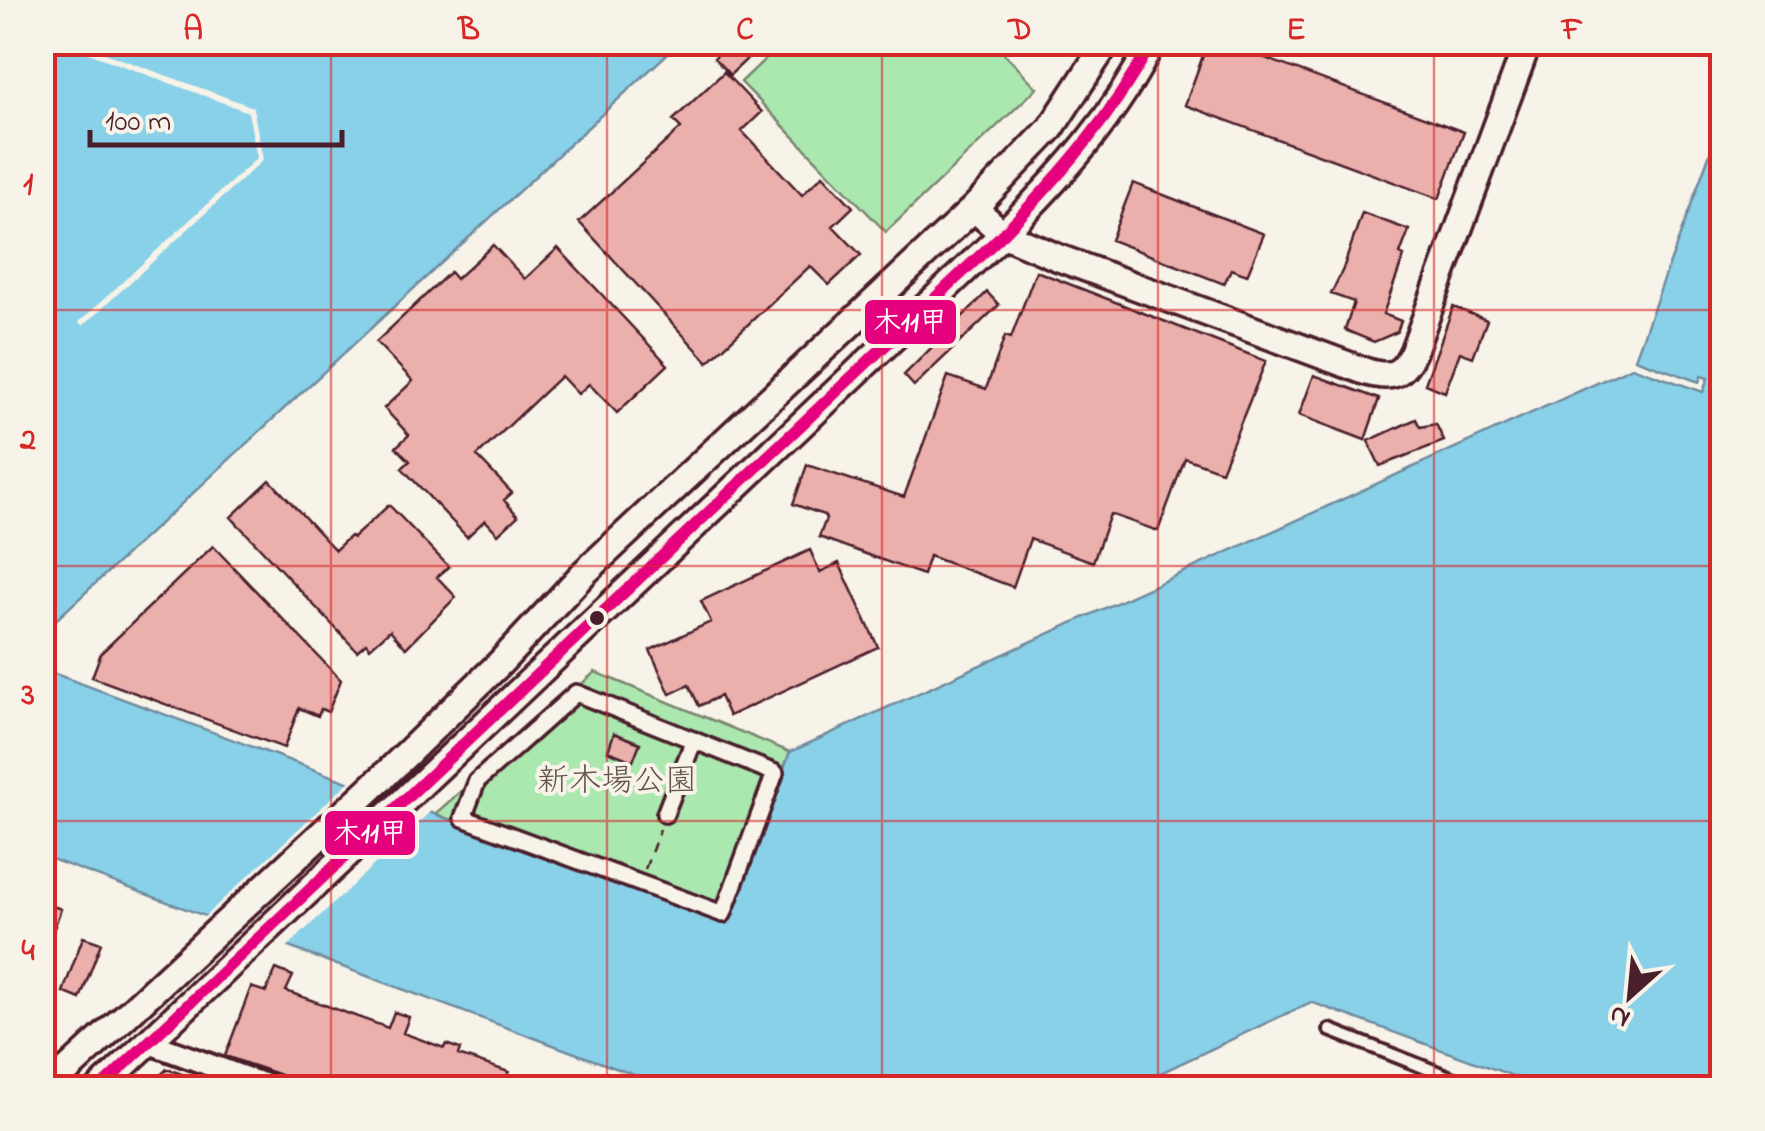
<svg xmlns="http://www.w3.org/2000/svg" width="1765" height="1131" font-family="'Indie Flower','Klee One',sans-serif">
	<style>
		.green { fill: #aae8b0; stroke: #7a846e; stroke-width: 2.5 }
		.water { fill: #88d1e9; stroke: #6f8a9d; stroke-width: 2.5 }
		.pier { fill: #f7f3e8 }
		.building { fill: #ebb0ac; stroke: #4a1f2b; stroke-width: 2.5 }
		.lines { fill: none; stroke-linecap: round; stroke-linejoin: round }
		.service-casing { stroke: #4a1f2b; stroke-width: 18 }
		.pedestrian-casing { stroke: #4a1f2b; stroke-width: 22 }
		.minor-casing { stroke: #4a1f2b; stroke-width: 28 }
		.tertiary-casing { stroke: #4a1f2b; stroke-width: 32 }
		.path { stroke: #4a1f2b; stroke-width: 2.5; stroke-dasharray: 10 8; stroke-linecap: butt }
		.service { stroke: #f7f3e8; stroke-width: 10 }
		.pedestrian { stroke: #f7f3e8; stroke-width: 15 }
		.minor { stroke: #f7f3e8; stroke-width: 20 }
		.tertiary { stroke: #f7f3e8; stroke-width: 25 }
		.bus-1-casing { stroke: #f7f3e8; stroke-width: 20 }
		.bus-1 { stroke: #e5007d; stroke-width: 12 }
		.grid { fill: none; stroke: #d62828; stroke-width: 2.5; stroke-opacity: 0.55 }
		.bus-dot { fill: #4a1f2b; stroke: #f7f3e8; stroke-width: 4 }
		.labels { text-anchor: middle; dominant-baseline: central; stroke-width: 8; stroke-linejoin: round; paint-order: stroke }
		.park-label { font-size: 32px; fill: #62514c; stroke: #f7f3e8 }
		.line-badge { stroke: #f7f3e8; stroke-width: 4 }
		.badge-label { font-size: 28px; text-anchor: middle; font-weight: bold; fill: #fff }
		.neatline { fill: none; stroke: #d62828; stroke-width: 4 }
		.grid-label { font-size: 32px; text-anchor: middle; font-weight: bold; fill: #d62828 }
	</style>
	<rect width="100%" height="100%" fill="#f7f3e8"/>
	<filter id="ink" filterUnits="userSpaceOnUse"><feTurbulence type="fractalNoise" baseFrequency=".01" numOctaves="2"/><feDisplacementMap in="SourceGraphic" scale="20" xChannelSelector="R" yChannelSelector="G"/><feConvolveMatrix kernelMatrix="1 2 1 2 8 2 1 2 1" color-interpolation-filters="sRGB"/></filter>
	<g filter="url(#ink)">
		<path class="green" d="M993 42 1037 88 886 232 741 82 782 43Z
			M595 672 790 752 726 922 435 814Z"/>
		<path class="water" d="M43 43H679L43 632Z
			M1722 120V1088H1546L1311 1002 1129 1088H664V1086L43 856 42 669 726 922 790 752 1632 367 1703 392 1708 378 1701 376 1699 382 1635 359Z"/>
		<path class="pier" d="M61 43H77L253 107 263 160 83 326 79 322 257 158 248 112Z
			M353 778 434 808 284 950 201 920Z"/>
		<path class="building" d="M731 42H765L730 75 714 58Z
			M1208 42H1222L1464 132 1439 199 1185 105Z
			M724 72 762 112 742 131 802 195 823 175 853 207 833 226 861 255 829 285 810 266 708 362 579 222 681 128 673 120Z
			M1133 183 1264 234 1247 275 1231 269 1224 284 1111 240Z
			M1362 213 1409 230 1400 254 1404 256 1383 314 1401 321 1397 332 1374 342 1345 330 1354 302 1331 294 1343 269Z
			M493 245 525 279 558 248 668 365 617 413 589 384 578 394 561 376 477 456 512 493 504 500 518 516 498 534 485 520 467 537 402 468 410 461 396 447 409 435 384 408 413 381 376 342 450 272 456 279Z
			M1036 271 1266 361 1221 471 1185 458 1158 531 1110 514 1093 562 1030 539 1013 587 929 556 923 575 819 537 826 519 824 515 793 504 807 465 904 497 948 376 986 389 1005 336 1011 338Z
			M987 292 999 305 914 386 904 375Z
			M1453 307 1487 320 1473 357 1460 352 1445 392 1425 384Z
			M1314 375 1379 399 1365 440 1299 415Z
			M1416 419 1420 427 1436 424 1444 441 1380 466 1368 441Z
			M270 480 335 550 350 536 353 538 389 505 449 567 437 577 456 597 406 648 390 630 370 648 366 643 357 651 231 517Z
			M213 546 341 680 328 712 321 709 318 716 299 708 284 748 92 677 101 653Z
			M810 550 820 572 839 563 878 647 729 716 720 696 699 706 689 685 670 694 650 650 711 622 701 601Z
			M614 733 640 743 633 761 608 751Z
			M42 902 61 909 44 956H42Z
			M83 937 101 943 80 999 63 992Z
			M276 969 293 976 286 991 388 1028 394 1012 409 1017 403 1033 444 1048 446 1044 460 1049 458 1055 509 1072 503 1088H318L225 1056 251 987 266 992Z
			M167 1069 217 1086V1088H147Z"/>
		<g class="lines">
			<defs>
				<path id="service" d="M1330 1030 1477 1088"/>
				<path id="pedestrian" d="M576 693 775 773 723 914 463 818 477 781Z
					M665 814 694 740"/>
				<path id="minor" d="M147 1042 273 1088"/>
				<path id="tertiary" d="M974 208 1003 234 1059 258 1367 372C1392 379 1402 375 1413 352L1528 42
					M48 1088 384 776 500 663 585 572 974 208 1051 128 1107 42
					M100 1088 1003 234C1062 175 1115 117 1152 42"/>
			</defs>
			<use href="#service" class="service-casing"/>
			<use href="#pedestrian" class="pedestrian-casing"/>
			<use href="#minor" class="minor-casing"/>
			<use href="#tertiary" class="tertiary-casing"/>
			<path class="path" d="M645 869 660 829"/>
			<use href="#service" class="service"/>
			<use href="#pedestrian" class="pedestrian"/>
			<use href="#minor" class="minor"/>
			<use href="#tertiary" class="tertiary"/>
			<defs>
				<path id="bus-1" d="M100 1088 1003 234C1061 175 1113 115 1152 42"/>
			</defs>
			<use href="#bus-1" class="bus-1-casing"/>
			<use href="#bus-1" class="bus-1"/>
		</g>
	</g>
	<path class="grid" d="M331 42V1088M607 42V1088M882 42V1088M1158 42V1088M1434 42V1088M42 310H1722M42 566H1722M42 821H1722"/>
	<circle class="bus-dot" cx="597" cy="618" r="9"/>
	<g class="labels">
		<g class="park-label">
			<text x="617" y="782">新木場公園</text>
		</g>
	</g>
	<g class="line-badge">
		<rect x="863" y="298" width="95" height="48" rx="10" fill="#e5007d"/>
		<rect x="323" y="809" width="94" height="48" rx="10" fill="#e5007d"/>
	</g>
	<g class="badge-label">
		<text x="910" y="331">木11甲</text>
		<text x="370" y="842">木11甲</text>
	</g>
	<rect width="1765" height="1131" fill="none" stroke="#f7f3e8" stroke-width="110"/>
	<g transform="translate(1630 996) rotate(207)" stroke="#f7f3e8" stroke-width="8" paint-order="stroke">
	<path d="M0-8L18 38L0 25L-18 38Z" fill="#4a1f2b"/>
	<text y="-15" font-size="28" font-weight="bold" text-anchor="middle" fill="#4a1f2b">N</text>
	</g>
	<path d="M90 130v15h252v-15" fill="none" stroke="#4a1f2b" stroke-width="5"/>
	<text x="105" y="130" font-size="30" fill="#4a1f2b" stroke="#f7f3e8" stroke-width="8" paint-order="stroke">100 m</text>
	<rect x="55" y="55" width="1655" height="1021" class="neatline"/>
	<g class="grid-label">
		<text x="193" y="39">A</text>
		<text x="469" y="39">B</text>
		<text x="745" y="39">C</text>
		<text x="1020" y="39">D</text>
		<text x="1296" y="39">E</text>
		<text x="1572" y="39">F</text>
		<text x="28" y="194">1</text>
		<text x="28" y="449">2</text>
		<text x="28" y="704">3</text>
		<text x="28" y="960">4</text>
	</g>
</svg>
